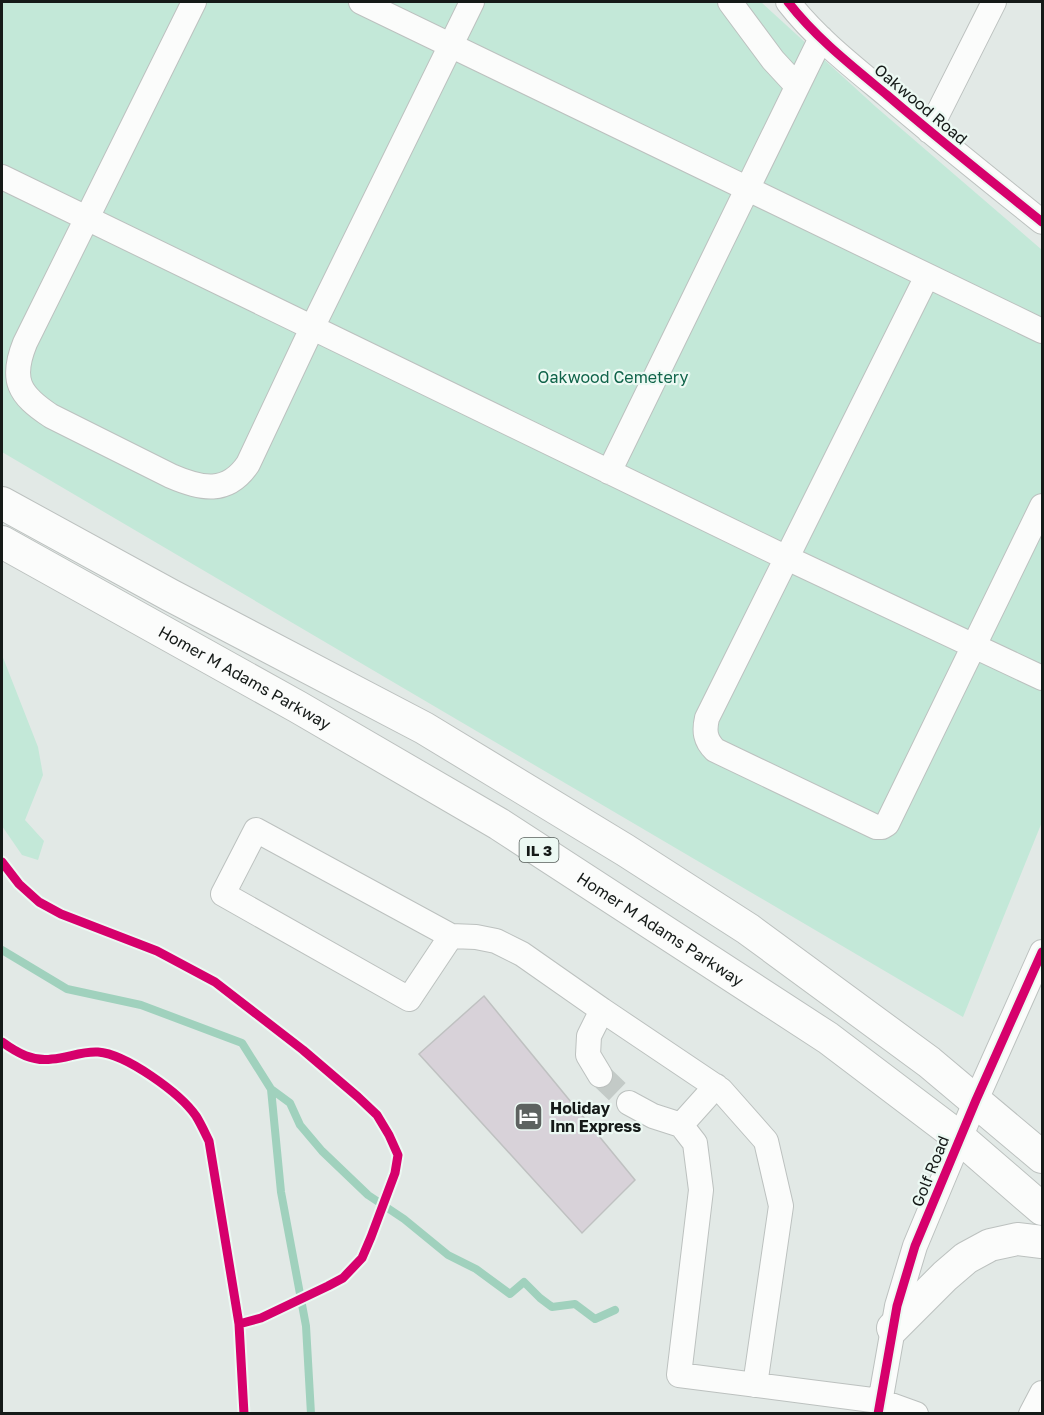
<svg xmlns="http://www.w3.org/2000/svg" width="1044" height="1415" font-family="'Golos Text',sans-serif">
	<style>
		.green { fill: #c3e8d8 }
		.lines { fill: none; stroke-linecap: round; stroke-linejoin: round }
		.stream { stroke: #a0d1bd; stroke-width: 8 }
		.building { fill: #d8d2d9; stroke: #bfc1c1; stroke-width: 1.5 }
		.minor-tunnel { stroke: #c3cac7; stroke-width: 24; stroke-dasharray: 24 12; stroke-linecap: butt }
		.minor-casing { stroke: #bcc1bf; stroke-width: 26 }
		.major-casing { stroke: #bcc1bf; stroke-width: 34 }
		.minor { stroke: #fbfcfb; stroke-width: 24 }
		.major { stroke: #fbfcfb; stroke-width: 32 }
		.cycleway-casing { stroke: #ecf9f3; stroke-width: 13 }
		.cycleway { stroke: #d6006c; stroke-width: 9 }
		.labels { text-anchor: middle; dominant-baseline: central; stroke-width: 4.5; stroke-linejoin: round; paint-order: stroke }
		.shield { fill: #ecf9f3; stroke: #565d5a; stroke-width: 1.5 }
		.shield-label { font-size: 15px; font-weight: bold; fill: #151a18 }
		.street-label { font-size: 16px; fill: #151a18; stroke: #ecf9f3 }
		.park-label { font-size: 16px; fill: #0f6349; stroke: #ecf9f3 }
		.poi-label { font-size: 16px; font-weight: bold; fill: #151a18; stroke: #ecf9f3; text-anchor: start }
	</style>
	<rect width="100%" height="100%" fill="#e2e9e6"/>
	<path class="green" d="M2 2H761L876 107 1042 250V822L963 1017 2 452Z
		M2 655 38 747 43 775 25 820 44 841 38 860 22 855 2 826Z"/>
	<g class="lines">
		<path class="stream" d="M2 950 67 989 141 1005 242 1043 271 1089 281 1192 306 1326 311 1414
			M271 1089 290 1103 300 1125 322 1151 368 1195 404 1219 448 1255 476 1269 510 1294 524 1282 540 1298 552 1307 575 1304 595 1319 615 1310"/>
	</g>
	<path class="building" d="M484 996 635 1180 582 1233 419 1054Z"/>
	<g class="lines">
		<path class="minor-tunnel" d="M600 1075 629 1103"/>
		<defs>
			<path id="minor" d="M194 2 25 343C10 380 19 395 51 416L171 476C201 489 227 495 248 464L312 328 472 2
				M361 2 1042 331
				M730 2 773 60 797 86
				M788 2C816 38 852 66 887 95 938 139 990 180 1042 222
				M929 131 994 2
				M2 177 787 558 1042 678
				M927 276 707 718C704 731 705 740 715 750L876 827H882L887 824 1042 506
				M609 472 821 38
				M451 936 256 830 223 894 409 999 451 936 476 937 496 941 522 954 602 1010 589 1036 588 1055 600 1075
				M602 1010 721 1090 766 1141 781 1206 755 1385
				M629 1103 653 1116 681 1125 695 1143 701 1190 679 1375 880 1401 916 1414
				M681 1125 716 1086
				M878 1414 897 1306 915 1246 976 1100 1042 952
				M1031 1414 1042 1393"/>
			<g id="major">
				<path d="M2 503 170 595 424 728 625 850 748 929 929 1062 1042 1157"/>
				<path id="s1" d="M2 542 298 707 499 824 828 1038 960 1138 1042 1209"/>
				<path d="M893 1328 945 1276 966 1258 990 1245 1017 1239 1042 1242"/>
			</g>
		</defs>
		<use href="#minor" class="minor-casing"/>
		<use href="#major" class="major-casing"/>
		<use href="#minor" class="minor"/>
		<use href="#major" class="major"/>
		<defs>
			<path id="cycleway" d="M788 2C816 38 852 66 887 95 938 139 990 180 1042 222
				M2 862 19 884 39 902 61 914 157 951 215 982 303 1050 358 1097 377 1115 389 1135 398 1155 395 1173 371 1237 362 1258 343 1278 328 1286 261 1318 239 1324
				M2 1042C17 1053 33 1062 52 1059 68 1058 81 1051 98 1052 126 1054 180 1093 196 1116 201 1124 205 1133 209 1141L239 1324 244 1414
				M878 1414 897 1306 915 1246 976 1100 1042 952"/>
		</defs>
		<use href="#cycleway" class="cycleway-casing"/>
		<use href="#cycleway" class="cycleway"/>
	</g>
	<defs>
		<symbol id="hotel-square" viewBox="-11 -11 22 22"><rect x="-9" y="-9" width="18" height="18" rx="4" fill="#5d6260" stroke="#ecf9f3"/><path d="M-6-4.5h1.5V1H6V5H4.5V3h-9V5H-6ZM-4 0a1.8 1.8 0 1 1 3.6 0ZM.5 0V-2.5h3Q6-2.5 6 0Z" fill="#fff"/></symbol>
	</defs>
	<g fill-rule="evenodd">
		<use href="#hotel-square" x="512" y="1100" width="33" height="33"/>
	</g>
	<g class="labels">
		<rect class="shield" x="519.5" y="838" width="39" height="24" rx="4.5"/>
		<g class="shield-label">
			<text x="539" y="850">IL 3</text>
		</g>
		<g class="street-label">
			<text transform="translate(921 104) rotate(40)">Oakwood Road</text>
			<text stroke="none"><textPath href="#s1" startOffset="278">Homer M Adams Parkway</textPath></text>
			<text stroke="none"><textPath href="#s1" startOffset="764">Homer M Adams Parkway</textPath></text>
			<text transform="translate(930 1171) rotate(-68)">Golf Road</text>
		</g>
		<g class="park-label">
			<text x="613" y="377">Oakwood Cemetery</text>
		</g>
		<g class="poi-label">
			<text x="550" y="1108">Holiday<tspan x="550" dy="18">Inn Express</tspan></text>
		</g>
	</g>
	<rect width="1044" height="1415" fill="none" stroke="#151a18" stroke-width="6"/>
</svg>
